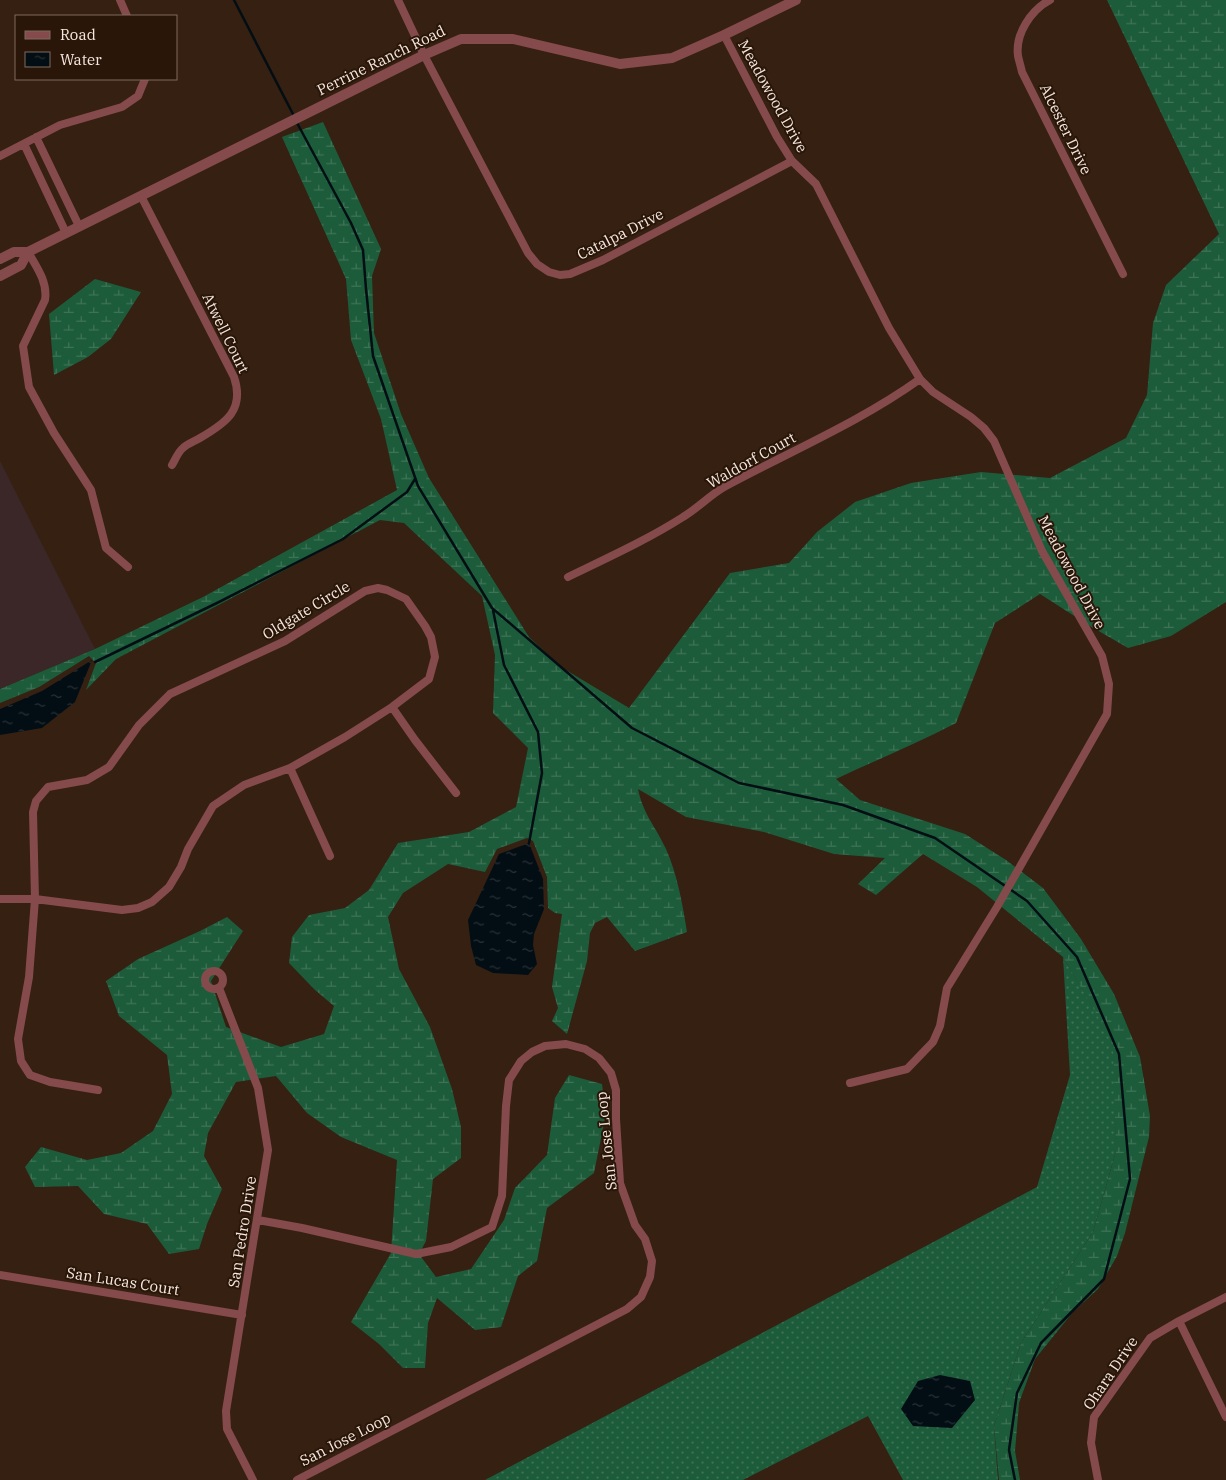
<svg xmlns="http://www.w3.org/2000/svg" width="1226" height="1480" font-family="'IBM Plex Serif',serif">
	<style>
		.commercial { fill: #3b2727 }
		.grass { fill: url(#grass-dots) }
		.wetland { fill: url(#wetland-marsh) }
		.water { fill: url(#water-ripples) }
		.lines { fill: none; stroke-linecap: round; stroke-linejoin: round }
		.stream { stroke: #030e14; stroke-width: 2.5 }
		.minor { stroke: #854a4c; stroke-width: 8 }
		.tertiary { stroke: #854a4c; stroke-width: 10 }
		.labels { text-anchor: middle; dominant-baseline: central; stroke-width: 4; stroke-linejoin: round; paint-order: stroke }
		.street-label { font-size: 15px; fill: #f6e8df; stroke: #2a1609 }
	</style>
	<defs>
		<pattern id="grass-dots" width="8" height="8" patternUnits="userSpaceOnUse" patternTransform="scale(1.25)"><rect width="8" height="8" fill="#1d5c3a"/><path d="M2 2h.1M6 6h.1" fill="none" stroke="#3e7356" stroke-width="1.8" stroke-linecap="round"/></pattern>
		<pattern id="wetland-marsh" width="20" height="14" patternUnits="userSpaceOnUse" patternTransform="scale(1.25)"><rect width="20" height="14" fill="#1d5c3a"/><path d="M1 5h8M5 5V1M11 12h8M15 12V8" fill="none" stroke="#3e7356"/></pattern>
		<pattern id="water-ripples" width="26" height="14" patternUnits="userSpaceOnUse" patternTransform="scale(1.25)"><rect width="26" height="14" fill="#030e14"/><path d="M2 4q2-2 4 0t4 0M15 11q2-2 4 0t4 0" fill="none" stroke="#283136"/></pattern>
	</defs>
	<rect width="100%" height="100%" fill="#352012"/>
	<path class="commercial" d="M0 461 95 649 0 689Z"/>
	<path class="grass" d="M1063 957 1115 1044 1116 1151 1093 1232 1021 1343 994 1426 998 1480H903L868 1416 743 1480H485L1037 1187 1070 1075Z"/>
	<path class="wetland" d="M1107 0H1226V602L1171 636 1128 648 1090 626 1040 594 995 623 956 723C916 744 876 760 836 779L860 800 965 834 1006 860 1043 888 1081 939 1114 994 1140 1057 1150 1116 1149 1137 1125 1233 1117 1256 1098 1289 1073 1312 1035 1359 1019 1403 1015 1451 1020 1480H999L994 1426 1021 1343 1093 1232 1116 1151 1113 1042 1063 957 977 887 923 854 876 895 858 884 885 858 834 854 764 832 686 817 638 789C643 814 656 827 666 849 677 873 683 906 687 932L635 951 607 917 595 923 590 933 587 961 567 1034 552 1021 558 1008 552 987 562 914 555 913 548 908 547 877 533 841 527 838 497 849 485 872 448 864 403 893 388 917 399 969 430 1027 452 1089 461 1127V1158L433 1179 426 1241 419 1254 436 1277 471 1269 504 1220 515 1188 547 1155 555 1098 569 1075 602 1084 606 1113 594 1173 547 1208 537 1261 518 1276 501 1327 475 1330 437 1298 428 1323 425 1368H403L379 1344 351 1322 391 1253 397 1160 341 1137 307 1113 276 1076 236 1082 208 1133 204 1156 222 1189 207 1224 199 1249 169 1254 147 1224 104 1214 78 1186 35 1187 25 1167 41 1147 87 1160 121 1153 153 1131 172 1094 167 1055 119 1016 106 981 138 959 200 931 227 917 243 931 211 981 226 1027 281 1047 324 1034 334 1006 315 990 289 963 292 937 309 915 345 908 369 890 398 843 469 832 516 807 528 748 493 713 495 655 482 596 404 523 380 520 116 659 86 690 96 663 89 656 39 687 0 703V689L95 649 203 597 397 490 381 419 351 340 346 279 282 137 323 122 381 249 372 276 374 333 401 414 429 478 529 637 561 667 629 708 730 573 789 563 817 532 855 502 911 483 981 472 1050 478 1126 438 1147 395 1153 323 1166 285 1219 234Z
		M95 279 141 292 111 339 88 357 54 375 49 314Z"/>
	<path class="water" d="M92 660 75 702 42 728 0 735V709L42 691Z
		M529 843 543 879 544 909 534 934 533 945 537 964 528 975 493 973 476 965 471 946 468 920 499 854Z
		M940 1375 970 1381 975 1400 952 1428 913 1426 901 1409 918 1381Z"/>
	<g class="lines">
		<path class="stream" d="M234 0 294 116
			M296 121 351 223 363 250 366 289 373 356 418 486 492 608 632 728 739 783 843 805 935 838 1027 901 1077 957 1119 1054 1130 1179 1104 1279 1041 1343 1017 1393 1009 1450 1015 1480
			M493 610 504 665 538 732 542 773 529 843
			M95 662 217 603 343 539 407 492 415 479"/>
		<path class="minor" d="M120 0 127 16
			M398 0 424 55 528 253 537 264 549 272 560 275 570 274 603 260 792 161
			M1050 0C1031 10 1015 34 1018 56 1019 61 1021 67 1022 72L1123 274
			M724 35 777 137 792 161 816 184 889 328 920 379 933 392 971 417 984 428 994 441 1042 551 1102 656 1109 684 1107 714 997 907 947 988 940 1026 933 1042 907 1069 850 1083
			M36 137 79 226
			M24 144 66 233
			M0 156 60 125 122 107 138 96 145 79
			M141 196 234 377C245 410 226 423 200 438 195 441 187 444 183 448 178 452 175 460 172 465
			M28 252C36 266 48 282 45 300L23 346 29 387 54 433 91 490 106 548 128 567
			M568 577C607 558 647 540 683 517 698 508 711 494 726 486 791 451 860 422 920 379
			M392 707 415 740 456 793
			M290 768 330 856
			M0 899H35L122 910 138 908 152 902 169 887 181 867 188 849 213 806 244 785 290 768 345 737 392 707 429 679 435 657 431 637 425 626 406 599 387 590 378 588 365 591 285 641 170 694 139 725 109 767 87 780 48 787 36 801 33 812 35 899 29 977 18 1039 21 1061 30 1075 50 1082 98 1090
			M205 980a9 9 0 1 1 18 0a9 9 0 1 1-18 0Z
			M219 988 258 1088 268 1150 226 1411 227 1429 253 1480
			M258 1220 302 1228 416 1254 451 1247 492 1227 502 1196 506 1106 509 1080 521 1061 532 1052 545 1046 566 1044 585 1049 599 1058 611 1073 616 1090V1119L620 1183 635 1225 645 1239 652 1261 650 1277 641 1297 627 1309 297 1480
			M0 1275 242 1315
			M1179 1321 1226 1417
			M1098 1480 1091 1443 1094 1417 1150 1338 1179 1321 1226 1297"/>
		<path class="tertiary" d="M0 259 14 252H28L424 55 461 39H513L620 64 672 58 724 35 796 0
			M0 276 21 265 28 252"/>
	</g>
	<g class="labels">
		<g class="street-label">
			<text transform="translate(381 60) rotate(-26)">Perrine Ranch Road</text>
			<text transform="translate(773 96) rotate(61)">Meadowood Drive</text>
			<text transform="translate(1066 129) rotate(64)">Alcester Drive</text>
			<text transform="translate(620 234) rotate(-27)">Catalpa Drive</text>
			<text transform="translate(226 333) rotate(64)">Atwell Court</text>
			<text transform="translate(751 460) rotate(-29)">Waldorf Court</text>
			<text transform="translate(1072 572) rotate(62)">Meadowood Drive</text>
			<text transform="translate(306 610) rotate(-31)">Oldgate Circle</text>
			<text transform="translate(606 1141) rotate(-96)">San Jose Loop</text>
			<text transform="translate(242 1232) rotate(-81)">San Pedro Drive</text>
			<text transform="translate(123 1281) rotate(9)">San Lucas Court</text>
			<text transform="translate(1110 1373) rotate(-56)">Ohara Drive</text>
			<text transform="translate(345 1439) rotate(-27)">San Jose Loop</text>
		</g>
	</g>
	<rect x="15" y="15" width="162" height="65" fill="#2a1609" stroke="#7c6a5f"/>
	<rect x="25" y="31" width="25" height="8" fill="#854a4c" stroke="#7c6a5f"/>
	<text x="60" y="40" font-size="15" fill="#f6e8df">Road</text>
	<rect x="25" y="52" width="25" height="15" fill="url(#water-ripples)" stroke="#7c6a5f"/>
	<text x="60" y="65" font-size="15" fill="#f6e8df">Water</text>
</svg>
